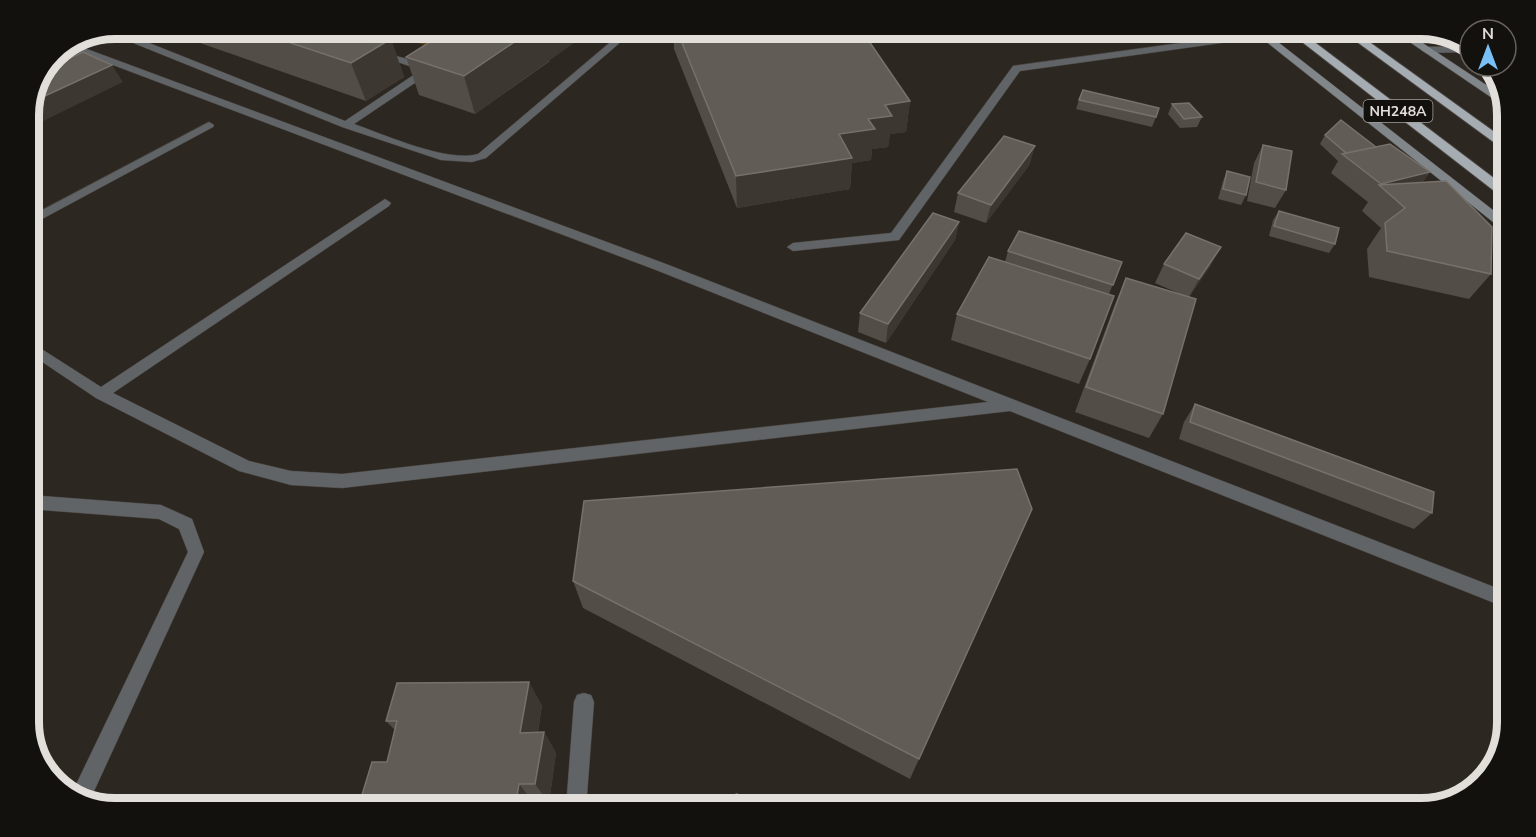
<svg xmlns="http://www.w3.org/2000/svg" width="1536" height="837" font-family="'Nunito Sans',sans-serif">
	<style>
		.green { fill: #5d400f }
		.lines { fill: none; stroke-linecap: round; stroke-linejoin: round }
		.service-casing { stroke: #49443f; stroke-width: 1 }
		.minor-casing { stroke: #49443f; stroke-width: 1 }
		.secondary-casing { stroke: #49443f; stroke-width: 1 }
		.trunk-casing { stroke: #49443f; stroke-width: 2 }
		.service { fill: #616467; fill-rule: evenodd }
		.minor { fill: #616467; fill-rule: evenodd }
		.secondary { fill: #81868b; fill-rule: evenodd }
		.trunk { fill: #a5acb2; fill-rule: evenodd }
		.wall { fill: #524d46 }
		.shaded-wall { fill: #3c3731 }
		.building { fill: #615d56; stroke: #76716b; stroke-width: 1.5 }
		.labels { text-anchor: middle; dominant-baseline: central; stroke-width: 4.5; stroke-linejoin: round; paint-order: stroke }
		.shield { fill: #13110e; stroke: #a4a19e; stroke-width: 1.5 }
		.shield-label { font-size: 14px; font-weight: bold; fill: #e2dfdb }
		.rim { fill: none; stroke: #e2dfdb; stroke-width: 8 }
	</style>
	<rect width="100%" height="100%" fill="#2c2721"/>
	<path class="green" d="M369 29H451L425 45Z"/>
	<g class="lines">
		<defs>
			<path id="service" d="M1469 46 1470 52 1426 53 1421 50 1426 47Z"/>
			<path id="minor" d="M627 28H637L486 158 472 162 441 160 342 127 106 32 114 29 345 121 421 70 377 55V51L434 66V70L354 124C385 135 448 163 478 154Z
				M1261 32 1264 33V37L1020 71 899 240 793 251 787 247 793 243 891 233 1013 66Z
				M76 45 666 264 1507 592V608L1010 411 342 488 291 485 239 471 96 398 29 353V341L101 387 385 199 391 203 389 206 113 393 249 461 291 471 342 474 988 402 656 270 68 48Z
				M209 122 214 125 213 127 29 226V217Z
				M29 495 161 505 192 519 204 552 89 802 76 799 71 795 188 552 179 529 159 519 29 509Z
				M584 693 591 695 594 702 586 808H566L574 702 577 695Z"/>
			<path id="secondary" d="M1249 28H1260L1507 221V231L1503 230Z
				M1389 28H1400L1503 96 1506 105 1501 104Z"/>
			<path id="trunk" d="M1284 28H1296L1507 188V198L1502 197Z
				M1338 28H1350L1507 141V150L1503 149Z"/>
		</defs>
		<use href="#service" class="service-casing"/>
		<use href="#minor" class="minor-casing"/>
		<use href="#secondary" class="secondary-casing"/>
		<use href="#trunk" class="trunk-casing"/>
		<use href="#service" class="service"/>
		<use href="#minor" class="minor"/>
		<use href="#secondary" class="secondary"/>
		<use href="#trunk" class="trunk"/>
	</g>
	<path class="wall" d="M157 28H356L391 39 404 77 366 101Z
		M673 28H860L910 101 906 132 890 134 888 147 872 149 871 160 852 163 850 189 737 208 674 49Z
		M1186 28H1212L1211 31 1193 34Z
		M406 57 550 61 475 114 419 95Z
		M1079 100 1156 117 1152 127 1076 109Z
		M1172 104 1202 117 1197 127 1180 128 1168 114Z
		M1325 135 1376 147 1430 172 1422 183 1491 274 1469 299 1369 277 1367 249 1381 228 1362 211 1368 202 1331 173 1338 161 1320 144Z
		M1263 145 1286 190 1275 208 1247 201 1254 163Z
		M1030 164 986 223 954 212 958 193Z
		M1227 171 1246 195 1241 205 1218 199 1223 181Z
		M1279 211 1335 244 1329 253 1269 236 1273 220Z
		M959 222 955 240 886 343 858 332 860 313Z
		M1008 251 1122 262 1109 294 1090 359 1079 384 951 340 957 314 1005 262Z
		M1164 264 1211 265 1189 297 1163 414 1149 438 1075 412 1115 304 1126 278 1187 297 1155 283Z
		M1195 404 1432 513 1414 529 1179 439 1184 422Z
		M1032 509 910 779 583 608 573 581Z
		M542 705 538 732H544L556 753 549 803H534L387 762 395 730 386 721Z"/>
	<path class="shaded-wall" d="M535 28H595L475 114 464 76Z
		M1195 28H1212L1211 31 1193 34Z
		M391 39 404 77 366 101 351 63Z
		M112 65 123 82 29 128V110L32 102Z
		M910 101 906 132 890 134 888 147 872 149 871 160 852 163 850 189 737 208 736 176 839 134 868 119 885 105Z
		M1035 146 1030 164 986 223 991 205Z
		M1430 172 1417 190 1379 186 1381 184Z
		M959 222 955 240 886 343 888 324Z
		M1221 247 1211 265 1189 297 1199 279Z
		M529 682 542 705 534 754 520 733Z
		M544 732 556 753 549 803 535 784Z
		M519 784 534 803 533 808H515Z"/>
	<path class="building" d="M246 28H356L391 39 351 63Z
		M452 28H535L464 76 406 57Z
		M676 28H860L910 101 885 105 892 116 868 119 875 129 839 134 852 158 736 176Z
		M83 52 112 65 32 102 48 68Z
		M1083 90 1159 108 1156 117 1079 100Z
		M1189 103 1202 117 1184 119 1172 104Z
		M1341 120 1376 147 1346 153 1325 135Z
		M1004 136 1035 146 991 205 958 193Z
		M1390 144 1430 172 1381 184 1342 154Z
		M1263 145 1292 151 1286 190 1256 182Z
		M1227 171 1250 177 1246 195 1223 189Z
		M1446 181 1492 227 1491 274 1387 251 1385 223 1405 208 1379 185Z
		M1279 211 1339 228 1335 244 1274 226Z
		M933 213 959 222 888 324 860 313Z
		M1019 231 1122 262 1113 285 1008 251Z
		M1186 233 1221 247 1199 279 1164 264Z
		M989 257 1114 296 1090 359 957 314Z
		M1126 278 1196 299 1163 414 1086 387Z
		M1195 404 1434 492 1432 513 1190 422Z
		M1017 469 1032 509 919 759 573 581 584 501Z
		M529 682 520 733 544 732 535 784H519L515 808H358L372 762H387L397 721H386L397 683Z
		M737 794 741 808H699L698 806Z
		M783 799 785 808H753Z"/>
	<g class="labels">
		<rect class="shield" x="1363.5" y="100" width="69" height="22" rx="4.5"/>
		<g class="shield-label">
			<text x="1398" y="111">NH248A</text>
		</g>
	</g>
	<path d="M0 0H1536V837H0ZM115 39H1421A76 76 0 0 1 1497 115V722A76 76 0 0 1 1421 798H115A76 76 0 0 1 39 722V115A76 76 0 0 1 115 39Z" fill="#13110e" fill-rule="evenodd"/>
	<path class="rim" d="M115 39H1421A76 76 0 0 1 1497 115V722A76 76 0 0 1 1421 798H115A76 76 0 0 1 39 722V115A76 76 0 0 1 115 39Z"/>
	<g transform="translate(1488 48)"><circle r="28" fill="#13110e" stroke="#666360" stroke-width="1.5"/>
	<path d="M0-4.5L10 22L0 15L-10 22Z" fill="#79bff8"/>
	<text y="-9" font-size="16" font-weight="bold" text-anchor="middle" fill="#e2dfdb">N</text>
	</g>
</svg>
